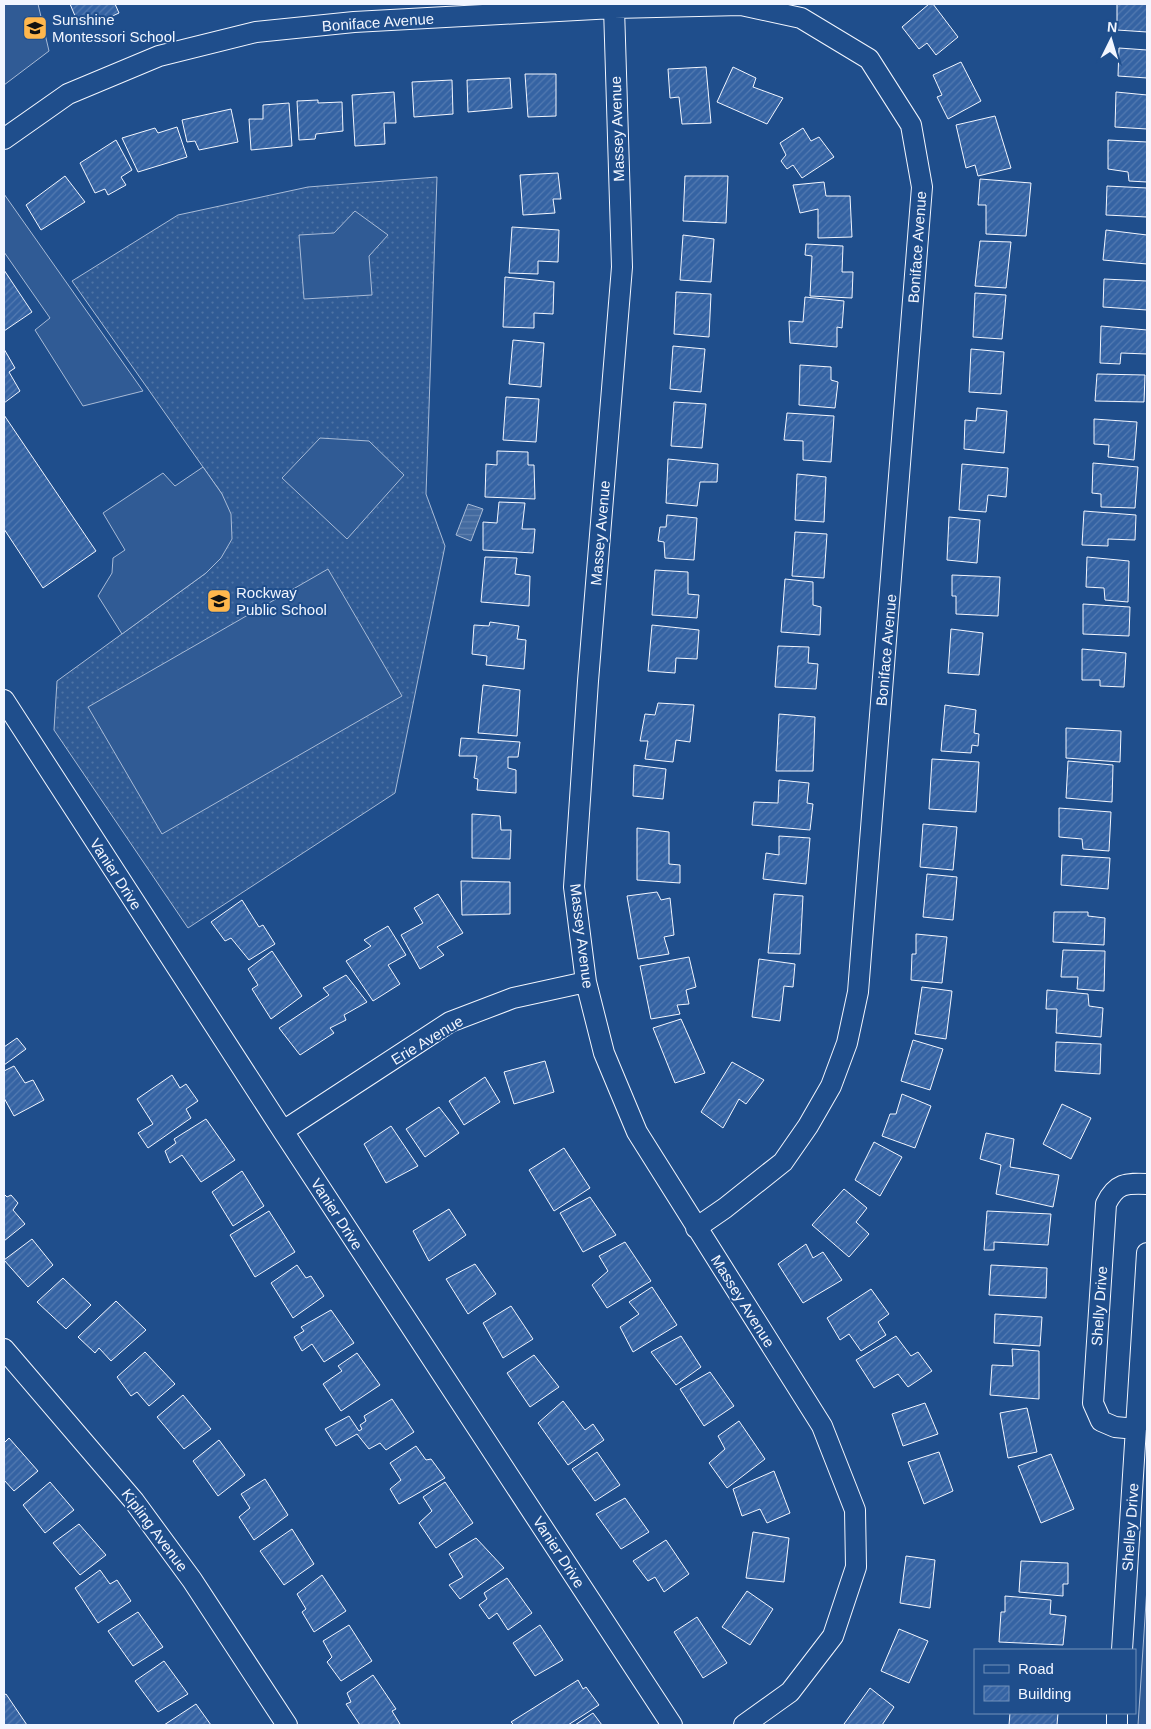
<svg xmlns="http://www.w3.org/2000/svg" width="1151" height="1729" font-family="Arial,sans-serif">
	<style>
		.grass { fill: url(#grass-dots); stroke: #a8bbd7 }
		.built { fill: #305b95; stroke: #a8bbd7 }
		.water { fill: url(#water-rules); stroke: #a8bbd7 }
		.building { fill: url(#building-hatch); stroke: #f2f6ff }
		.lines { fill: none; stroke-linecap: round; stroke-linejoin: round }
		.minor-casing { stroke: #f2f6ff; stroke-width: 22 }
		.minor { stroke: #1f4e8c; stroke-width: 20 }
		.labels { text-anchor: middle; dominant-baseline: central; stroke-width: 4; stroke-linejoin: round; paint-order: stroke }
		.poi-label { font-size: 15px; fill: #f2f6ff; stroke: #1f4e8c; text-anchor: start }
		.street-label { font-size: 15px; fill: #f2f6ff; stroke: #1f4e8c }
	</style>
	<defs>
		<pattern id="grass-dots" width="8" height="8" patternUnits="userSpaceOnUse" patternTransform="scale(1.25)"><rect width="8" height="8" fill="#305b95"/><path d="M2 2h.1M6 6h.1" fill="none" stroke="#4e73a5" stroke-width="1.8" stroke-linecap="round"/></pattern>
		<pattern id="water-rules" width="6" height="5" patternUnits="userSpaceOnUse" patternTransform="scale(1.25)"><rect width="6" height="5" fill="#446ba0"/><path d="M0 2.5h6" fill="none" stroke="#5f81ae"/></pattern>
		<pattern id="building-hatch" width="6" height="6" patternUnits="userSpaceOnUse" patternTransform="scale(1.25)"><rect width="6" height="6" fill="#3563a3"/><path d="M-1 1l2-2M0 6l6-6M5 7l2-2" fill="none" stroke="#537ab1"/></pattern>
	</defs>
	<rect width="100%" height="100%" fill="#1f4e8c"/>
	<path class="grass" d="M437 177 426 494 445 546 395 793 188 928 54 730 57 681 206 573 222 494 72 281 178 215 308 187Z"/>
	<path class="built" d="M4 4H38L49 51 4 85Z
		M4 194 143 391 83 406 35 330 50 318 4 252Z
		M355 211 388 235 369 256 372 295 304 299 299 235 334 233Z
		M320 438 369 441 404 475 347 539 282 478Z
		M203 467 222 494 231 514 232 539 221 558 206 573 122 634 98 596 112 573 113 558 125 550 103 513 163 473 175 486Z
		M328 569 402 696 162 834 88 707Z
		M1147 1587V1725H1138Z"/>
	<path class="water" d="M468 504 483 509 471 541 456 535Z"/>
	<path class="building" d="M70 4H115L119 13 95 24 92 17 78 23Z
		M929 4H933L958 37 936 55 927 43 919 49 902 27Z
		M1117 4H1147V32L1117 30Z
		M1119 48 1147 50V78L1118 76Z
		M961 62 981 101 948 119 937 97 942 95 933 75Z
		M706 67 711 123 682 124 679 97 670 98 668 69Z
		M733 67 756 78 753 87 783 98 767 124 717 102Z
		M525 74H556V116L528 117Z
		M510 78 512 108 468 112 467 80Z
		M452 80 453 114 414 117 412 82Z
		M394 92 396 123H384L385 144 355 146 352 95Z
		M1116 92 1147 95V129L1115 127Z
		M318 100V103L342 102 343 131 316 134 315 139 299 140 297 101Z
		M289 103 292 146 251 150 249 119H263V105Z
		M231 109 238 142 199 150 195 141 187 142 182 120Z
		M995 116 1011 168 978 176 975 165 966 168 956 125Z
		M177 127 187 157 138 172 122 138 155 128 158 133Z
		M803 128 811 141 819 137 834 157 802 178 793 165 787 169 781 161 786 155 780 143Z
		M116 140 132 170 121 177 126 185 108 195 105 189 95 193 80 163Z
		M1108 140 1147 142V182L1129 181 1128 172 1108 169Z
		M558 173 561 199H553L555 213 523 215 520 175Z
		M65 176 85 202 41 230 26 205Z
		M685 176H728L726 223 683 221Z
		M980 179 1031 183 1026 236 986 234V205H978Z
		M824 182 826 196H850L852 237 818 238V209L800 213 793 185Z
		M1107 186 1147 188V217L1106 215Z
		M512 227 559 230 558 262 538 261V274L509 273Z
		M1106 230 1147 235V264L1103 260Z
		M683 235 714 239 711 282 680 280Z
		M980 241 1011 242 1006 288 975 286Z
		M806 244 843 246 842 272H853L852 298 810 296 812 256 805 255Z
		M4 270 32 312 4 331Z
		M505 277 554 282 553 314 534 313V328L503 327Z
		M1104 279 1147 281V310L1103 307Z
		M676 292 711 294 709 337 674 334Z
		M975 293 1006 295 1002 339 973 337Z
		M805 297 844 301 842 328 837 327V347L790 343 789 321 803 322Z
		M1101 326 1147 330V354L1121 353 1120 364 1100 363Z
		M513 340 544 343 541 387 509 384Z
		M673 346 705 349 701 392 670 389Z
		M4 349 15 368 9 372 20 391 4 403Z
		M971 349 1004 352 1001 394 969 392Z
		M800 365 831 367V380L838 382 835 408 799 405Z
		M1097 374 1145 375 1144 402 1095 401Z
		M506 397 539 399 536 442 503 440Z
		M674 402 706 404 702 448 671 446Z
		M977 408 1007 411 1004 453 964 449 965 420 976 421Z
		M787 413 834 416 831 462 803 460V441L784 440Z
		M4 415 96 551 43 588 4 529Z
		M1094 419 1137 422 1134 460 1108 457 1109 445 1094 444Z
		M497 451 528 452V465H534L535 499 485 497 486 464 497 465Z
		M668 459 718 464 717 482H700L697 506 666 503Z
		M1093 463 1138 467 1135 508 1101 507V494L1092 493Z
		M962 464 1008 468 1006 497 988 495 986 512 959 510Z
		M797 474 826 477 824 522 795 520Z
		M499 502 525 503 522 529H535L533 553 483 550V522L497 523Z
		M1084 511 1136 515 1135 540 1108 539V546L1082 545Z
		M667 515 697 518 694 560 665 558 664 542 658 541 660 527H666Z
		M949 517 980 520 977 563 947 560Z
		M795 532 827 534 824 578 792 576Z
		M485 557 517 558 515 574 530 576 529 606 481 602Z
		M1087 557 1129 561 1128 602 1105 600 1104 588 1086 587Z
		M655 570 688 572V594L699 595 697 618 652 615Z
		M952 575 1000 577 998 616 956 614V596H952Z
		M785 579 813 582V605L821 607 820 635 781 632Z
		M1083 604 1130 607 1129 636 1083 634Z
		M490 622 519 626 517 639 526 640 524 669 486 665 487 656 472 654 474 625 489 626Z
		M652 625 699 630 697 659 676 658 675 673 648 671Z
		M951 629 983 633 979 675 948 673Z
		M778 646 809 647 808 663 818 664 816 689 775 687Z
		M1082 649 1126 653 1124 687 1100 686V680H1082Z
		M483 685 520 690 517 736 478 733Z
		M658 703 694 705 690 742 676 740 673 762 645 759 648 741H640L645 714 655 715Z
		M945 705 976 710 974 733 979 734 978 746 972 745 971 753 941 751Z
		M779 714 815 717 813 771H776Z
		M1066 728 1121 731 1120 762 1066 758Z
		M461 738 520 742 518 757H508V768L516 770V793L477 790 478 779 474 778 477 756H459Z
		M932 759 979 762 976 812 929 809Z
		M1068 761 1113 765 1112 802 1066 798Z
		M634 765 666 769 663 799 633 796Z
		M779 780 809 783 807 803 813 804 810 830 752 825 754 802 778 803Z
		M1059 808 1111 812 1109 851 1083 849 1082 839 1059 837Z
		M472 814 500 816 501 830H511L510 859 472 858Z
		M923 824 957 827 953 870 920 867Z
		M637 828 669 832V864L680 865V883L637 880Z
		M779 836 810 838 806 884 763 879 766 853 779 855Z
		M1062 855 1110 858 1108 889 1061 885Z
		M927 874 957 877 953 920 923 917Z
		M461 881 510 882V914L462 915Z
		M657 892 661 900 670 898 674 935 664 937 669 954 638 959 627 896Z
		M438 894 463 933 437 947 444 955 420 969 401 935 423 923 414 908Z
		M774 894 803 896 800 954 768 953Z
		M242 900 259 927 263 925 275 944 249 960 231 938 225 941 211 922Z
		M1054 912H1088V916L1105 918 1104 945 1053 942Z
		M388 926 406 955 388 965 400 984 373 1001 346 961 371 946 364 940Z
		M916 934 947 937 942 983 911 980 912 954H916Z
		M1063 950 1105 951 1104 991 1077 989 1078 977H1061Z
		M272 951 302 996 271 1019 252 989 258 985 248 969Z
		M689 957 696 987 686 990 689 1004 677 1005 680 1014 651 1019 640 966Z
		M759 959 795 964 793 987 784 986 780 1021 752 1017Z
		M346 975 367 1002 344 1015 346 1020 330 1028 334 1033 300 1055 279 1028 329 995 323 988Z
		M922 987 952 991 946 1039 915 1034Z
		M1047 990 1088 994 1089 1006 1103 1008 1101 1037 1056 1033 1057 1009H1046Z
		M681 1019 705 1073 675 1083 653 1028Z
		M17 1038 26 1049 4 1065V1047Z
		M913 1040 943 1049 930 1090 901 1081Z
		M1056 1042 1101 1044 1100 1074 1055 1071Z
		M545 1061 554 1092 514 1104 504 1072Z
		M732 1062 764 1080 746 1104 739 1099 723 1128 701 1112Z
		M14 1066 25 1083 33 1080 44 1100 14 1116 4 1098V1071Z
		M172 1075 180 1088 186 1084 198 1101 186 1109 191 1118 148 1148 138 1133 153 1124 137 1099Z
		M485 1077 500 1102 464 1125 449 1101Z
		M902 1094 931 1106 915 1148 882 1136 890 1114H896Z
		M1062 1104 1091 1118 1071 1159 1043 1144Z
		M439 1107 459 1133 425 1157 406 1129Z
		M206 1119 235 1160 201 1182 182 1155 170 1163 165 1151 176 1143 174 1139Z
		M391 1126 418 1166 386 1183 364 1144Z
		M986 1133 1014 1139 1010 1167 1059 1175 1053 1207 996 1194 1001 1165 980 1159Z
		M874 1142 902 1157 880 1196 855 1180Z
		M564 1148 590 1188 554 1211 529 1170Z
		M242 1171 264 1206 233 1226 212 1192Z
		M844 1189 867 1208 856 1222 869 1234 849 1257 812 1225Z
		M4 1194 7 1197 11 1195 18 1203 13 1210 25 1224 4 1241Z
		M590 1197 616 1235 583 1252 560 1213Z
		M449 1209 466 1235 429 1261 413 1231Z
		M269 1211 295 1252 255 1277 230 1235Z
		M987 1211 1051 1214 1048 1245 994 1242V1250H984Z
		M32 1239 53 1265 28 1287 4 1260Z
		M625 1242 651 1281 607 1308 592 1285 608 1271 599 1256Z
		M806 1244 813 1258 823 1252 842 1280 803 1303 778 1264Z
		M475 1264 496 1294 468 1314 446 1279Z
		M297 1265 306 1278 311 1276 324 1296 293 1318 271 1283Z
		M991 1265 1047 1268 1046 1298 989 1295Z
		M63 1278 91 1305 66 1329 37 1302Z
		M652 1287 677 1325 633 1352 620 1327 639 1314 629 1302Z
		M871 1289 889 1314 878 1322 886 1335 861 1351 849 1334 840 1340 827 1318Z
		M116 1301 146 1330 111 1361 99 1348 95 1353 78 1337Z
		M511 1306 533 1339 503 1358 483 1323Z
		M331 1310 354 1343 324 1362 312 1344 302 1351 294 1337 304 1331 301 1327Z
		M995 1314 1042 1317 1040 1346 994 1343Z
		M681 1336 701 1367 676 1385 651 1352Z
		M896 1336 911 1356 918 1352 932 1371 908 1387 898 1374 874 1388 856 1360Z
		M1012 1349 1039 1351V1399L990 1395 992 1365 1013 1366Z
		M145 1352 175 1384 149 1406 137 1392 131 1396 117 1377Z
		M357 1353 380 1385 341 1411 323 1384 342 1371 338 1366Z
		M534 1355 559 1387 530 1407 507 1373Z
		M710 1372 734 1406 704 1426 680 1389Z
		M183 1395 211 1429 184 1449 157 1417Z
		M392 1399 414 1432 386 1450 380 1443 369 1449 357 1434 336 1446 325 1429 349 1416 359 1431 362 1429 360 1425 366 1421 364 1416Z
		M563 1401 585 1430 593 1424 604 1440 568 1465 538 1423Z
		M925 1403 938 1434 903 1446 892 1414Z
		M1027 1408 1037 1452 1008 1458 1000 1413Z
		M739 1421 765 1459 727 1488 709 1463 725 1449 718 1436Z
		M9 1438 38 1471 14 1491 4 1480V1443Z
		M219 1440 245 1475 218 1496 193 1461Z
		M416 1446 426 1460 431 1459 445 1478 399 1504 390 1489 401 1480 390 1463Z
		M597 1452 620 1485 595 1501 572 1469Z
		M939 1452 953 1491 924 1504 908 1462Z
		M1051 1454 1074 1509 1041 1523 1018 1466Z
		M774 1471 790 1513 767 1523 760 1509 742 1516 733 1489Z
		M265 1479 288 1515 254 1540 239 1517 250 1508 241 1494Z
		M50 1482 74 1510 45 1533 23 1505Z
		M445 1482 473 1523 436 1548 419 1523 432 1511 423 1497Z
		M625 1498 649 1532 621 1549 596 1514Z
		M79 1524 106 1555 80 1575 53 1543Z
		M292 1529 314 1564 284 1585 260 1551Z
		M753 1532 789 1538 784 1582 746 1578Z
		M476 1538 504 1568 460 1599 449 1585 463 1577 449 1554Z
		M666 1540 689 1574 664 1592 655 1577 648 1581 633 1561Z
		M906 1556 935 1560 930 1608 900 1603Z
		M1021 1561 1068 1563V1584H1063V1596L1019 1592Z
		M100 1570 110 1584 117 1580 131 1601 98 1623 75 1588Z
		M322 1575 346 1611 314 1632 302 1612 306 1609 297 1594Z
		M507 1578 532 1613 508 1630 497 1613 489 1619 479 1605 487 1599 484 1593Z
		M747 1591 773 1609 750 1645 722 1627Z
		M1005 1596 1051 1600 1050 1614 1066 1616 1063 1645 999 1642 1001 1612H1005Z
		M138 1612 163 1647 133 1666 108 1631Z
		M697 1617 727 1663 703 1678 674 1632Z
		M349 1625 372 1661 341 1681 327 1662 332 1657 323 1641Z
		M540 1625 563 1660 535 1676 513 1643Z
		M899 1629 928 1641 909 1683 881 1671Z
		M164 1661 188 1694 158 1712 135 1681Z
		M373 1675 396 1709 392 1711 400 1724 398 1725H360L346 1704 351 1702 347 1693Z
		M578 1680 583 1689 586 1687 599 1705 568 1725H514L511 1722Z
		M870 1688 894 1707 882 1725H846L844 1724Z
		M6 1694 27 1725H4V1695Z
		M196 1704 211 1725H164Z
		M593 1713 602 1725H575Z
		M1010 1713H1058L1057 1725H1009Z"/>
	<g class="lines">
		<defs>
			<path id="minor" d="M614 8 622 267 588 681 574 887 586 982 604 1053 637 1132 822 1426 855 1510 856 1567 833 1636 790 1692 744 1725
				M4 139 68 94 159 56 256 32 354 22 614 8 741 5 801 18 869 59 911 125 922 187 858 992 847 1043 831 1086 808 1126 783 1162 725 1208 696 1228
				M4 700 283 1131 672 1725
				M283 1131 450 1022 513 998 586 982
				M4 1349 134 1501 192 1580 287 1725
				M1136 1429 1115 1427 1101 1421 1093 1403 1106 1204C1116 1183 1126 1183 1147 1184
				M1122 1650 1147 1253
				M1117 1725V1713"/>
		</defs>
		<use href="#minor" class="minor-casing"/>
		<use href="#minor" class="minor"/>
	</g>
	<defs>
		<symbol id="school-square" viewBox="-11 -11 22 22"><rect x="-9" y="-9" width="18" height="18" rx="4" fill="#ffb74d" stroke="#1f4e8c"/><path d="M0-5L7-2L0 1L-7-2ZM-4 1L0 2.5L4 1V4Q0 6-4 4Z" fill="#111"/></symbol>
	</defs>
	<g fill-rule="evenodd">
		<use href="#school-square" x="21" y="14" width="28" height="28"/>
		<use href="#school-square" x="205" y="587" width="28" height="28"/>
	</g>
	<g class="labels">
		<g class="poi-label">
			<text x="52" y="19">Sunshine<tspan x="52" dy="17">Montessori School</tspan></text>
			<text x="236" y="592">Rockway<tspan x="236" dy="17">Public School</tspan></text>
		</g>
		<g class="street-label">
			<text transform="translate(378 22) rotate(-4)">Boniface Avenue</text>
			<text transform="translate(617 129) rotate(-92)">Massey Avenue</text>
			<text transform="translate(917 247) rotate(-86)">Boniface Avenue</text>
			<text transform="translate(600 533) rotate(-85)">Massey Avenue</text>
			<text transform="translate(886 650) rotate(-85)">Boniface Avenue</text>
			<text transform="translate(116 874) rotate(57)">Vanier Drive</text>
			<text transform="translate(582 936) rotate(83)">Massey Avenue</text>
			<text transform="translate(427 1040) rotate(-31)">Erie Avenue</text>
			<text transform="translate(337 1214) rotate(57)">Vanier Drive</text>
			<text transform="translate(743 1301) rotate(58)">Massey Avenue</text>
			<text transform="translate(1099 1306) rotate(-86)">Shelly Drive</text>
			<text transform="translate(1130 1527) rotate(-86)">Shelley Drive</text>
			<text transform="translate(155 1530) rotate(53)">Kipling Avenue</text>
			<text transform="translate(559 1552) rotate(57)">Vanier Drive</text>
		</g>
	</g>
	<rect width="1151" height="1729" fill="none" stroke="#f2f6ff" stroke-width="10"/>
	<rect x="974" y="1649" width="162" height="65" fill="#1f4e8c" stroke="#7391ba"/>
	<rect x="984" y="1665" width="25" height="8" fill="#1f4e8c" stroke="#7391ba"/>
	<text x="1018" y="1674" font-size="15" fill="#f2f6ff">Road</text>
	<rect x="984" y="1686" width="25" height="15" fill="url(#building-hatch)" stroke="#7391ba"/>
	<text x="1018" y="1699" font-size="15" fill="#f2f6ff">Building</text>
	<g transform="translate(1111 40) rotate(5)" stroke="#1f4e8c" stroke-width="4" paint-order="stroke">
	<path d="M0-4L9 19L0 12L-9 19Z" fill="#f2f6ff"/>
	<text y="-8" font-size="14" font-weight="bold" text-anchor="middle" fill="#f2f6ff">N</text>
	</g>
</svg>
